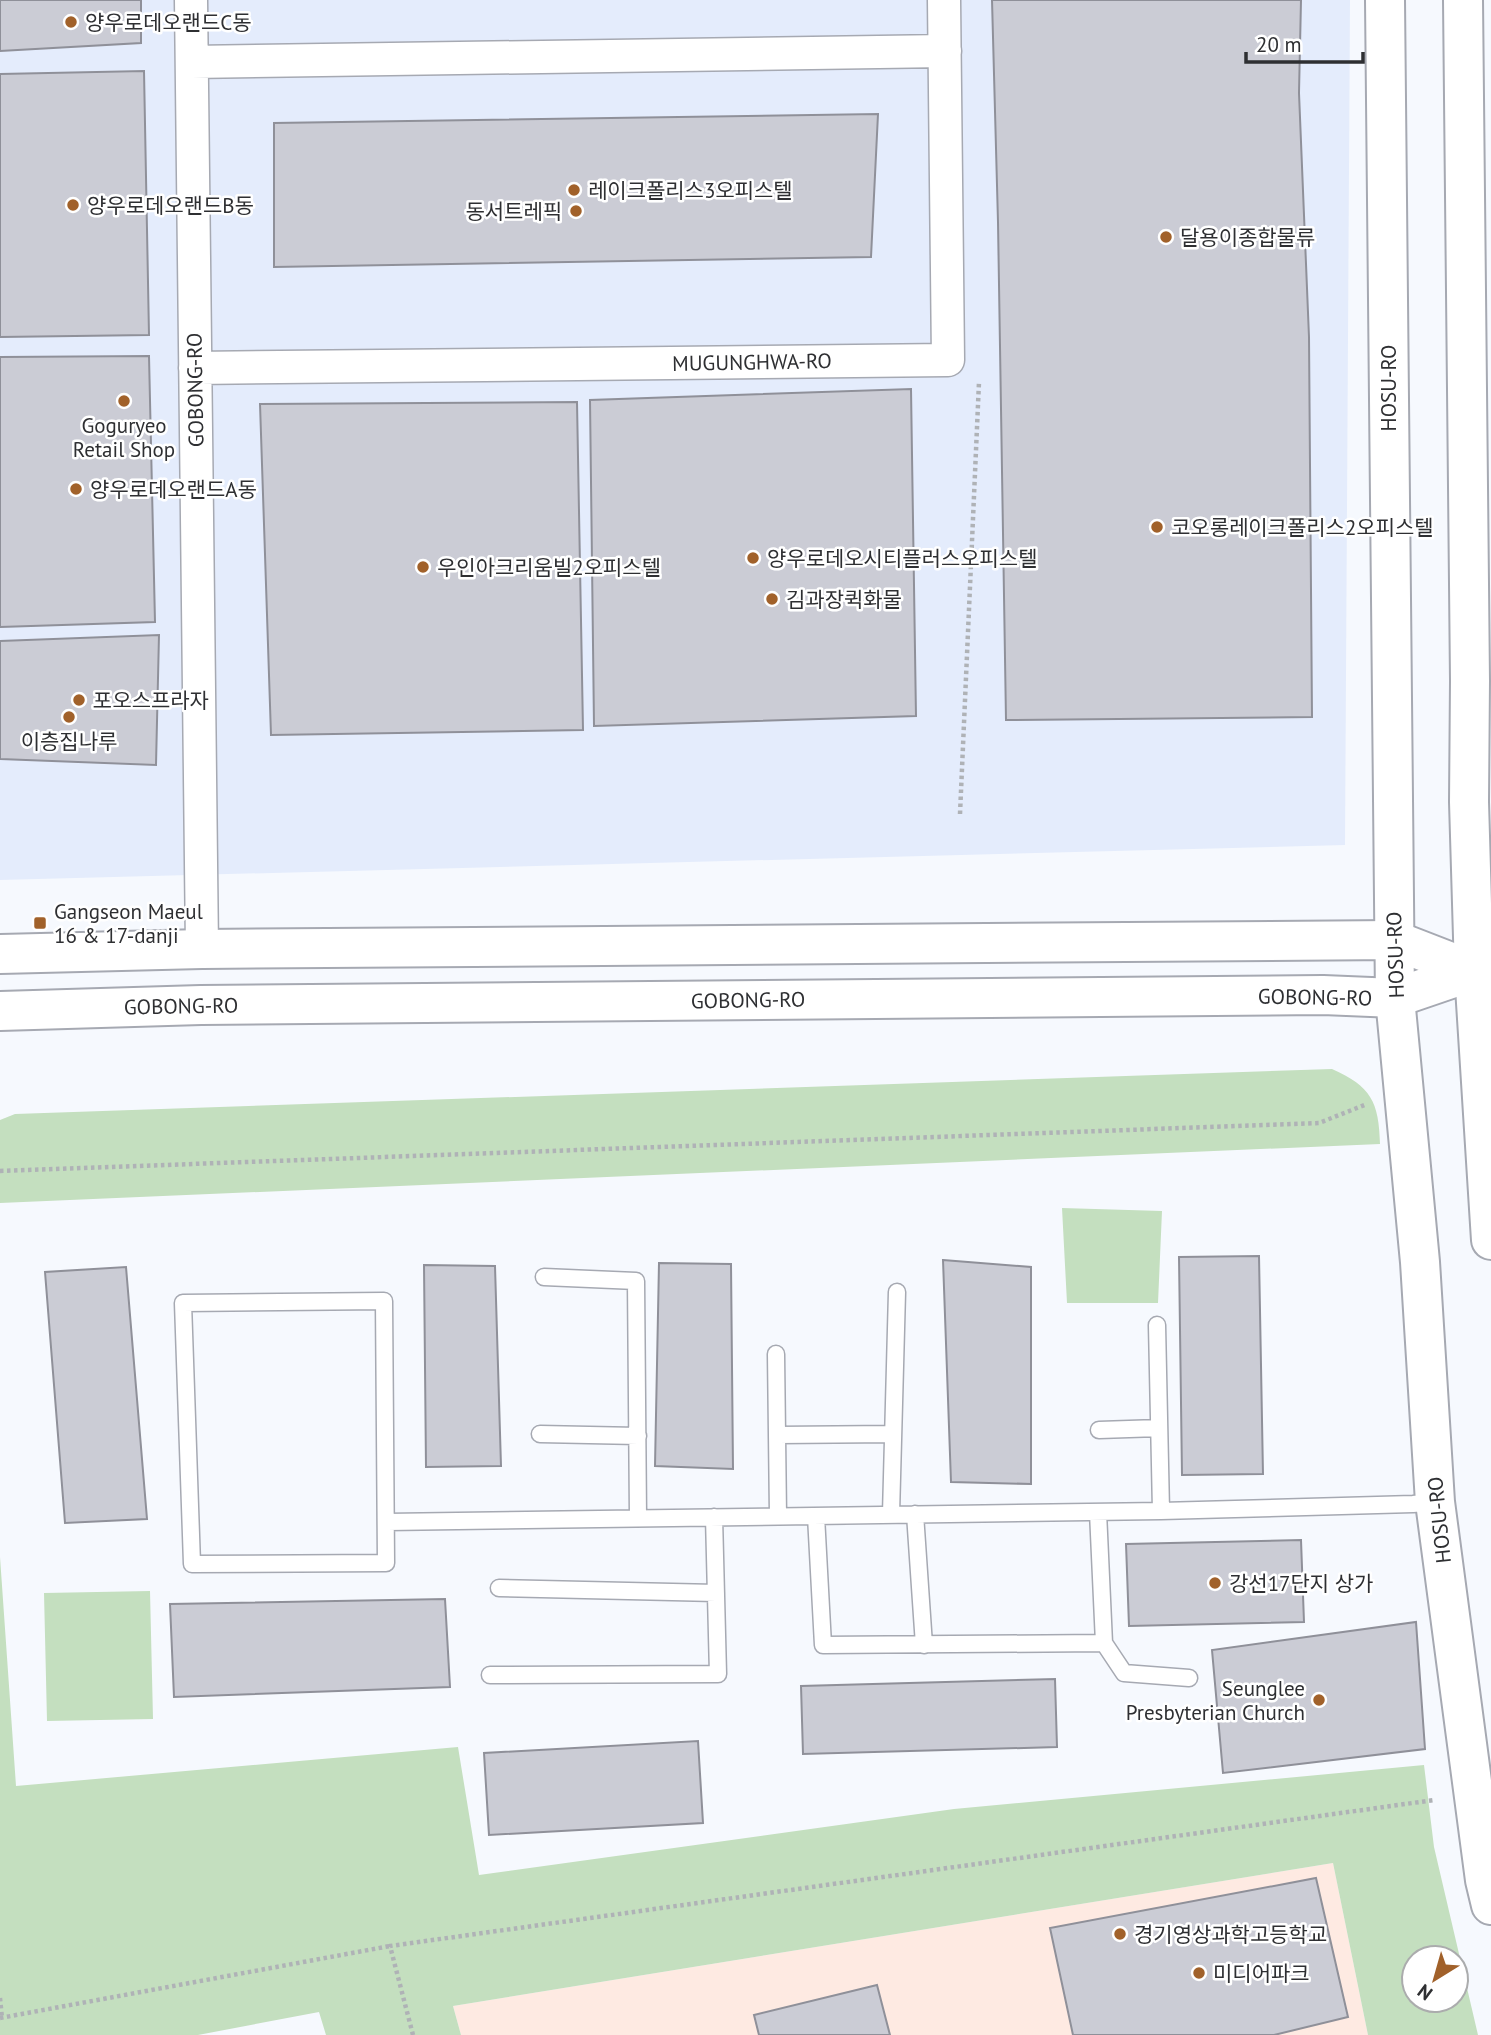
<svg xmlns="http://www.w3.org/2000/svg" width="1491" height="2035" font-family="'PT Sans','Noto Sans KR',sans-serif">
	<style>
		.built { fill: #e4ecfc }
		.education { fill: #feeae2 }
		.green { fill: #c4dfbf; fill-rule: evenodd }
		.building { fill: #cbccd5; stroke: #8f9099; stroke-width: 2 }
		.lines { fill: none; stroke-linecap: round; stroke-linejoin: round }
		.service-casing { stroke: #a6a9b2; stroke-width: 19 }
		.minor-casing { stroke: #a6a9b2; stroke-width: 35 }
		.secondary-casing { stroke: #a6a9b2; stroke-width: 42 }
		.primary-casing { stroke: #a6a9b2; stroke-width: 42 }
		.path { stroke: #afb2b6; stroke-width: 4.5; stroke-dasharray: 3.5 3.5; stroke-linecap: butt }
		.service { stroke: #fff; stroke-width: 16 }
		.minor { stroke: #fff; stroke-width: 32 }
		.secondary { stroke: #fff; stroke-width: 38 }
		.primary { stroke: #fff; stroke-width: 38 }
		.poi-dot { fill: #a1612a; stroke: #fff; stroke-width: 2.5 }
		.labels { text-anchor: middle; dominant-baseline: central; stroke-width: 5; stroke-linejoin: round; paint-order: stroke }
		.poi-label { font-size: 21px; fill: #2e2f32; stroke: #fff; text-anchor: start }
		.street-label { font-size: 21px; fill: #2e2f32; stroke: #fff }
	</style>
	<rect width="100%" height="100%" fill="#f6f9fe"/>
	<path class="built" d="M0 0H1350L1345 845 0 880Z"/>
	<path class="education" d="M1333 1863 1368 2035H461L453 2006Z"/>
	<path class="green" d="M1332 1069C1371 1086 1379 1102 1380 1144L0 1203V1120L15 1114Z
		M1062 1208 1162 1211 1158 1303H1067Z
		M0 1557 16 1786 458 1747 479 1875 954 1809 1424 1765 1434 1847 1478 2035H1368L1333 1863 453 2006 461 2035H326L319 2012 198 2035H0ZM1414 1958H1456V2000H1414Z
		M150 1591 153 1719 47 1721 44 1593Z"/>
	<path class="building" d="M0 0H141V43L0 51Z
		M992 0H1301L1299 93 1309 337 1312 717 1006 720 998 222Z
		M144 71 149 335 0 337V74Z
		M878 114 871 257 274 267V123Z
		M149 356 155 622 0 627V357Z
		M911 389 916 716 594 726 590 400Z
		M577 402 583 730 271 735 260 404Z
		M159 635 156 765 0 759V641Z
		M1259 1256 1263 1474 1182 1475 1179 1257Z
		M943 1260 1031 1267V1484L951 1482Z
		M659 1263 731 1264 733 1469 655 1466Z
		M424 1265 495 1266 501 1466 426 1467Z
		M126 1267 147 1519 65 1523 45 1272Z
		M1301 1540 1304 1622 1129 1626 1126 1544Z
		M445 1599 450 1687 174 1697 170 1604Z
		M1416 1622 1425 1749 1223 1773 1212 1650Z
		M1055 1679 1057 1747 803 1754 801 1686Z
		M698 1741 703 1823 489 1835 484 1753Z
		M1316 1878 1348 2017 1274 2035H1073L1050 1928Z
		M877 1985 890 2035H759L754 2015Z"/>
	<g class="lines">
		<defs>
			<path id="service" d="M544 1277 636 1281 638 1518
				M384 1301 386 1563 192 1564 183 1303Z
				M1157 1325 1161 1511
				M776 1354 778 1516
				M1099 1430 1159 1428
				M540 1434 638 1436
				M778 1435 893 1434
				M891 1514 897 1292
				M915 1514 924 1645
				M816 1516 823 1645 1104 1643 1098 1512
				M387 1522 1161 1511 1413 1504 1435 1502
				M499 1588 716 1593
				M1104 1643 1124 1673 1189 1678
				M490 1675 718 1674 714 1517"/>
			<path id="minor" d="M191 0 202 949
				M192 62 945 51
				M195 368 948 360 944 0"/>
			<path id="secondary" d="M0 954 202 949 1394 940 1474 971
				M0 1011 201 1005 1323 995 1395 998 1474 971"/>
			<path id="primary" d="M1385 0 1395 998 1420 1262 1435 1502 1485 1880 1491 1905
				M1463 0 1470 681 1469 802 1474 971 1491 1240"/>
		</defs>
		<use href="#service" class="service-casing"/>
		<use href="#minor" class="minor-casing"/>
		<use href="#secondary" class="secondary-casing"/>
		<use href="#primary" class="primary-casing"/>
		<path class="path" d="M960 814 979 382
			M0 1171 1319 1123 1367 1104
			M0 1998 2 2018
			M0 2018 390 1946
			M413 2035 390 1946 1434 1800"/>
		<use href="#service" class="service"/>
		<use href="#minor" class="minor"/>
		<use href="#secondary" class="secondary"/>
		<use href="#primary" class="primary"/>
	</g>
	<g class="poi-dot">
		<circle cx="71" cy="22" r="7"/>
		<circle cx="574" cy="190" r="7"/>
		<circle cx="73" cy="205" r="7"/>
		<circle cx="576" cy="211" r="7"/>
		<circle cx="1166" cy="237" r="7"/>
		<circle cx="124" cy="401" r="7"/>
		<circle cx="76" cy="489" r="7"/>
		<circle cx="1157" cy="527" r="7"/>
		<circle cx="753" cy="558" r="7"/>
		<circle cx="423" cy="567" r="7"/>
		<circle cx="772" cy="599" r="7"/>
		<circle cx="79" cy="700" r="7"/>
		<circle cx="69" cy="717" r="7"/>
		<rect x="33" y="916" width="14" height="14" rx="3.5"/>
		<circle cx="1215" cy="1583" r="7"/>
		<circle cx="1319" cy="1700" r="7"/>
		<circle cx="1120" cy="1934" r="7"/>
		<circle cx="1199" cy="1973" r="7"/>
	</g>
	<g class="labels">
		<g class="poi-label">
			<text x="85" y="22">양우로데오랜드C동</text>
			<text x="588" y="190">레이크폴리스3오피스텔</text>
			<text x="87" y="205">양우로데오랜드B동</text>
			<text x="562" y="211" text-anchor="end">동서트레픽</text>
			<text x="1180" y="237">달용이종합물류</text>
			<text x="124" y="425" text-anchor="middle">Goguryeo<tspan x="124" dy="24">Retail Shop</tspan></text>
			<text x="90" y="489">양우로데오랜드A동</text>
			<text x="1171" y="527">코오롱레이크폴리스2오피스텔</text>
			<text x="767" y="558">양우로데오시티플러스오피스텔</text>
			<text x="437" y="567">우인아크리움빌2오피스텔</text>
			<text x="786" y="599">김과장퀵화물</text>
			<text x="93" y="700">포오스프라자</text>
			<text x="69" y="741" text-anchor="middle">이층집나루</text>
			<text x="54" y="911">Gangseon Maeul<tspan x="54" dy="24">16 &amp; 17-danji</tspan></text>
			<text x="1229" y="1583">강선17단지 상가</text>
			<text x="1305" y="1688" text-anchor="end">Seunglee<tspan x="1305" dy="24">Presbyterian Church</tspan></text>
			<text x="1134" y="1934">경기영상과학고등학교</text>
			<text x="1213" y="1973">미디어파크</text>
		</g>
		<g class="street-label">
			<text transform="translate(752 362) rotate(-1)">MUGUNGHWA-RO</text>
			<text transform="translate(1388 388) rotate(-90)">HOSU-RO</text>
			<text transform="translate(195 390) rotate(-91)">GOBONG-RO</text>
			<text transform="translate(1395 955) rotate(-92)">HOSU-RO</text>
			<text transform="translate(1315 997) rotate(1)">GOBONG-RO</text>
			<text transform="translate(748 1000) rotate(-1)">GOBONG-RO</text>
			<text transform="translate(181 1006) rotate(-1)">GOBONG-RO</text>
			<text transform="translate(1439 1520) rotate(-96)">HOSU-RO</text>
		</g>
	</g>
	<g transform="translate(1435 1979) rotate(217)"><circle r="33" fill="#ffffff" stroke="#abacad" stroke-width="2"/>
	<path d="M0-5L12 26L0 18L-12 26Z" fill="#a1612a"/>
	<text y="-10" font-size="19" font-weight="bold" text-anchor="middle" fill="#2e2f32">N</text>
	</g>
	<path d="M1246 52v10h117v-10" fill="none" stroke="#2e2f32" stroke-width="3.5"/>
	<text x="1256" y="52" font-size="21" fill="#2e2f32" stroke="#ffffff" stroke-width="5" paint-order="stroke">20 m</text>
</svg>
